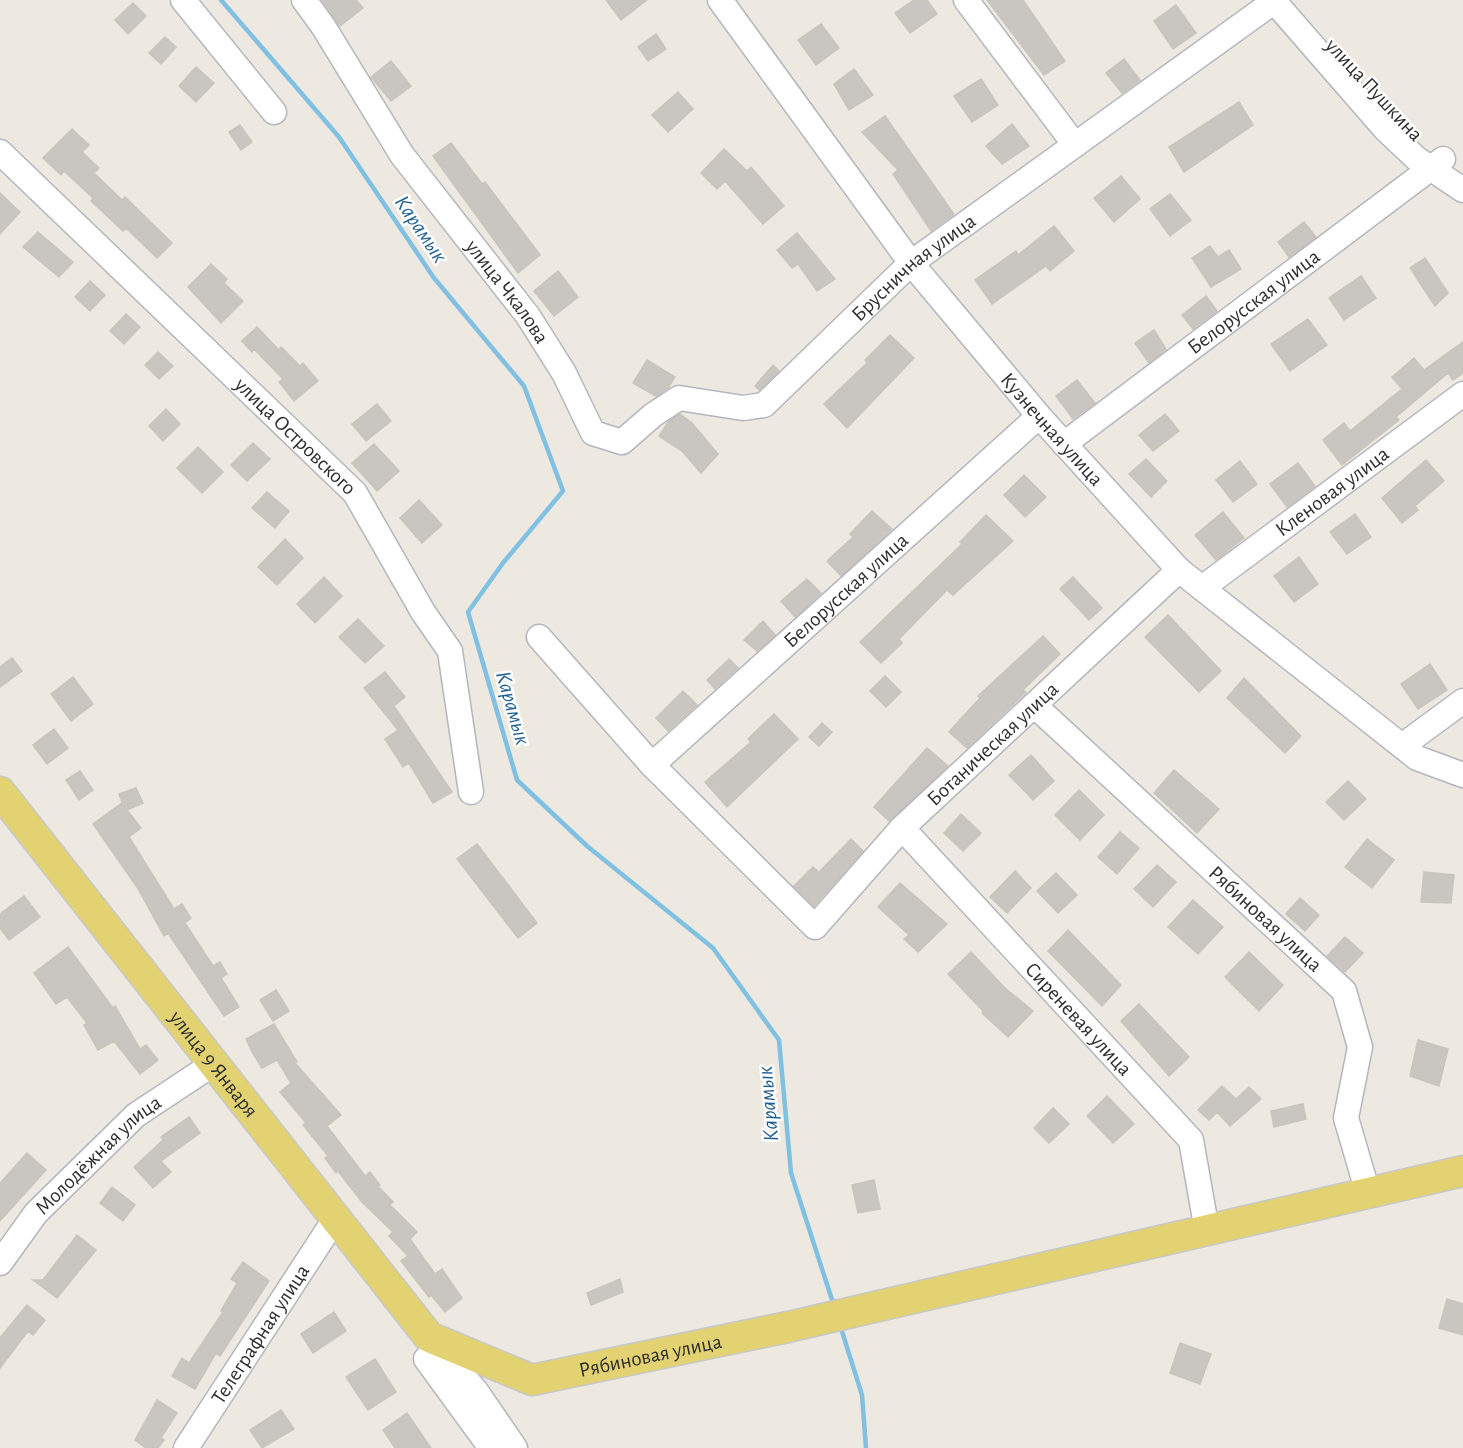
<svg xmlns="http://www.w3.org/2000/svg" width="1463" height="1448" font-family="'Alegreya Sans',sans-serif">
	<style>
		.lines { fill: none; stroke-linecap: round; stroke-linejoin: round }
		.stream { stroke: #80c0e2; stroke-width: 4.5 }
		.building { fill: #c9c5c0; stroke: #c8c5bb; stroke-width: 1.5 }
		.minor-casing { stroke: #b4b6bf; stroke-width: 27 }
		.major-casing { stroke: #c8c8c8; stroke-width: 33 }
		.minor { stroke: #fff; stroke-width: 24 }
		.major { stroke: #e2d271; stroke-width: 30 }
		.labels { text-anchor: middle; dominant-baseline: central; stroke-width: 5; stroke-linejoin: round; paint-order: stroke }
		.street-label { font-size: 21px; fill: #2d2d2d; stroke: #fff }
		.water-label { font-size: 22px; font-style: italic; fill: #1d5f91; stroke: #fff }
	</style>
	<rect width="100%" height="100%" fill="#ede9e1"/>
	<g class="lines">
		<path class="stream" d="M221 0 339 137 434 278 524 386 563 491 503 563 468 612 517 780 587 846 713 948 779 1040 791 1173 834 1306
			M840 1325 862 1395 866 1448"/>
	</g>
	<path class="building" d="M322 0H356L363 8 340 26Z
		M606 0H647L621 20Z
		M914 0H927L937 14 910 33 895 13Z
		M987 0H1023L1065 61 1044 75Z
		M133 3 146 16 128 34 115 20Z
		M1176 5 1196 33 1173 49 1154 21Z
		M821 24 839 48 816 65 798 40Z
		M656 34 666 49 648 61 638 47Z
		M165 37 176 47 161 64 149 53Z
		M1124 59 1140 80 1122 93 1106 73Z
		M391 61 411 86 391 101 371 77Z
		M196 67 214 83 196 102 179 86Z
		M854 69 873 95 849 110 834 84Z
		M981 79 998 105 972 122 954 96Z
		M678 92 693 109 668 132 652 115Z
		M1239 102 1253 125 1184 172 1169 147Z
		M885 116 954 214 931 231 893 174 898 170 862 132Z
		M1012 124 1029 146 1002 164 986 146Z
		M240 125 252 142 241 150 229 132Z
		M72 129 89 145 82 152 99 168 94 173 122 200 125 197 172 243 157 258 126 228 123 231 91 201 93 198 64 171 61 175 43 158Z
		M451 143 482 184 485 182 540 255 518 273 433 156Z
		M724 149 747 171 751 167 784 206 763 224 725 181 717 189 701 173Z
		M1121 176 1140 199 1114 222 1094 198Z
		M0 193 20 212 0 234Z
		M1170 194 1191 220 1170 236 1150 209Z
		M1304 222 1316 237 1289 257 1278 242Z
		M1054 226 1074 251 1050 271 1046 266 992 304 975 280 1016 251 1018 255Z
		M38 232 73 262 59 277 23 247Z
		M797 233 835 279 817 291 798 264 792 268 777 250Z
		M1210 246 1218 257 1229 250 1241 269 1211 287 1192 258Z
		M1425 258 1448 293 1435 306 1410 268Z
		M211 264 227 279 224 283 243 301 221 323 188 287Z
		M558 271 578 297 554 316 534 291Z
		M1361 276 1376 298 1344 320 1329 298Z
		M90 281 105 295 90 311 75 297Z
		M1206 296 1217 311 1193 329 1182 315Z
		M126 314 140 327 124 344 110 331Z
		M1308 319 1327 345 1290 371 1271 344Z
		M257 327 279 350 281 347 300 366 303 363 318 381 294 401 279 382 283 379 254 349 252 352 242 341Z
		M1154 330 1166 349 1149 363 1135 343Z
		M890 335 914 358 847 428 824 404 867 363 865 360Z
		M1463 342V373L1453 380 1448 373 1396 417 1399 420 1342 465 1323 440 1344 423 1350 431 1402 389 1392 377 1414 358 1424 370Z
		M158 352 173 366 159 379 145 365Z
		M647 360 675 377 668 388 656 396 633 383Z
		M773 365 779 371 759 390 755 386Z
		M1077 380 1095 403 1073 419 1056 396Z
		M377 404 391 421 366 441 352 424Z
		M166 409 180 424 163 441 149 426Z
		M680 414 692 423 718 454 701 473 682 451 659 436 669 421Z
		M1165 414 1179 431 1153 451 1139 435Z
		M253 443 270 459 247 481 231 465Z
		M374 444 399 471 377 491 352 463Z
		M198 447 223 472 202 493 177 468Z
		M1146 459 1167 481 1151 497 1129 474Z
		M1426 460 1444 481 1415 506 1418 510 1402 523 1382 498Z
		M1240 461 1257 484 1233 502 1216 480Z
		M1298 463 1315 486 1287 507 1270 484Z
		M1024 475 1046 497 1025 517 1004 495Z
		M267 492 289 511 275 528 252 508Z
		M419 500 442 525 422 543 400 518Z
		M872 511 892 529 841 576 827 561 853 537 850 534Z
		M1223 512 1244 538 1216 560 1195 535Z
		M1355 514 1371 537 1347 554 1330 532Z
		M986 515 1013 541 953 595 947 590 899 639 902 643 881 663 860 642 962 544 960 542Z
		M285 539 303 558 277 585 258 567Z
		M1299 557 1318 584 1294 602 1274 576Z
		M324 577 342 596 315 623 297 604Z
		M1073 577 1102 608 1089 620 1060 589Z
		M807 579 821 593 795 617 781 601Z
		M1168 615 1221 671 1199 692 1145 637Z
		M358 619 384 646 365 663 339 637Z
		M763 621 775 635 757 651 744 640Z
		M1043 636 1060 654 1023 690 1026 692 967 748 949 732 980 698 978 696Z
		M12 658 22 671 0 687V667Z
		M729 659 738 668 715 689 707 680Z
		M1430 664 1447 690 1418 709 1401 684Z
		M385 672 405 697 394 706 452 792 433 803 409 763 403 767 385 739 398 730 364 688Z
		M885 676 901 692 886 707 870 691Z
		M73 677 93 704 71 721 51 694Z
		M1244 678 1301 736 1285 753 1227 698Z
		M683 691 697 705 668 731 656 718Z
		M774 714 798 739 727 807 705 782 751 742 748 739Z
		M822 723 832 732 819 746 809 737Z
		M54 729 68 748 47 764 33 745Z
		M927 748 948 766 889 821 874 807Z
		M1031 755 1054 781 1033 800 1009 775Z
		M1174 770 1219 809 1197 833 1154 793Z
		M80 771 93 790 79 800 66 780Z
		M1348 781 1366 799 1344 820 1326 802Z
		M136 788 143 803 127 810 141 828 129 837 174 909 182 904 191 918 185 923 213 966 220 962 227 974 221 978 239 1007 224 1016 168 933 164 936 137 887 93 824 122 803 123 805 119 794Z
		M1079 790 1104 815 1080 840 1055 815Z
		M961 814 981 833 963 851 944 833Z
		M1120 832 1139 848 1117 874 1098 857Z
		M851 839 863 851 814 906 794 886 813 867 819 872Z
		M1367 839 1394 860 1372 888 1345 867Z
		M477 844 537 923 518 938 457 859Z
		M1157 865 1176 882 1153 907 1134 889Z
		M1015 871 1031 888 1007 913 990 897Z
		M1424 872 1454 875 1451 903 1421 902Z
		M1056 873 1077 895 1058 913 1037 891Z
		M900 883 947 924 918 952 904 939 909 935 878 907Z
		M24 896 40 917 9 940 0 928V914Z
		M1300 898 1319 915 1305 931 1286 914Z
		M1193 900 1223 927 1198 954 1168 927Z
		M1068 930 1121 985 1102 1006 1048 951Z
		M1345 937 1363 953 1345 972 1327 956Z
		M68 947 113 1008 115 1006 140 1049 146 1045 158 1060 140 1074 114 1041 98 1050 84 1025 87 1023 67 997 56 1004 34 973Z
		M971 952 1005 988 1033 1011 1008 1037 982 1013 983 1011 948 974Z
		M1249 952 1283 985 1259 1011 1225 977Z
		M276 990 289 1011 273 1021 260 1000Z
		M1139 1004 1189 1057 1169 1076 1121 1021Z
		M274 1024 297 1062 295 1063 341 1115 327 1126 365 1176 370 1172 380 1185 378 1186 393 1202 390 1205 417 1232 410 1239 435 1274 442 1269 462 1298 445 1312 431 1295 429 1297 401 1261 408 1256 389 1236 393 1232 361 1201 338 1171 336 1173 325 1158 328 1156 303 1125 306 1123 280 1092 291 1083 277 1060 262 1068 252 1052 246 1039Z
		M1418 1040 1448 1049 1439 1086 1410 1076Z
		M1222 1086 1236 1099 1249 1087 1261 1099 1230 1126 1217 1112 1209 1120 1198 1110Z
		M1107 1096 1134 1124 1113 1143 1087 1116Z
		M1303 1104 1306 1119 1274 1127 1271 1111Z
		M1053 1108 1069 1124 1049 1143 1034 1128Z
		M189 1117 200 1133 161 1161 171 1172 153 1188 134 1167 163 1140 161 1137Z
		M27 1153 46 1170 0 1221V1183Z
		M874 1180 880 1209 858 1213 852 1185Z
		M112 1187 135 1205 123 1221 100 1203Z
		M77 1235 96 1250 57 1298 33 1280H43Z
		M243 1262 269 1281 220 1356 216 1353 195 1389 172 1376 182 1358 189 1363 223 1312 221 1311 237 1283 231 1279Z
		M620 1279 623 1292 591 1305 587 1293Z
		M1447 1299 1463 1304V1335L1439 1328Z
		M27 1305 45 1320 33 1335 28 1331 0 1368V1338Z
		M334 1312 346 1331 313 1353 301 1334Z
		M1180 1343 1211 1354 1200 1384 1170 1373Z
		M375 1359 396 1392 368 1410 346 1377Z
		M157 1400 177 1413 161 1438 164 1440 158 1448H146L135 1440Z
		M281 1410 294 1429 262 1448 250 1430Z
		M407 1413 431 1448H395L383 1430Z"/>
	<g class="lines">
		<defs>
			<g id="minor">
				<path d="M183 0 274 112"/>
				<path id="s1" d="M304 0 323 26 402 155 528 316 564 373 593 433 622 442 653 415 679 398 743 408 764 405 911 263 1276 0"/>
				<path id="s2" d="M720 0 911 263 1039 416 1179 570 1417 758 1463 775"/>
				<path d="M966 0 1075 145"/>
				<path d="M1273 0 1386 130 1417 159 1463 190"/>
				<path id="s3" d="M0 152 355 493 423 612 450 651 471 792"/>
				<path id="s4" d="M1064 444 1443 159"/>
				<path id="s5" d="M1202 588 1463 394"/>
				<path id="s6" d="M539 637 652 765 815 927 902 828 1179 570"/>
				<path id="s7" d="M1034 705 1344 991 1360 1047 1346 1118 1368 1193"/>
				<path d="M1402 746 1463 701"/>
				<path id="s8" d="M652 765 1039 416"/>
				<path id="s9" d="M902 828 1191 1140 1207 1231"/>
				<path id="s10" d="M0 1263 36 1213 136 1115 213 1064"/>
				<path d="M430 1339 476 1391 515 1448"/>
				<path d="M426 1359 491 1448"/>
				<path id="s11" d="M186 1448 335 1219"/>
			</g>
			<g id="major">
				<path id="s12" d="M0 792 429 1337 532 1380 788 1327 1463 1171"/>
			</g>
		</defs>
		<use href="#minor" class="minor-casing"/>
		<use href="#major" class="major-casing"/>
		<use href="#minor" class="minor"/>
		<use href="#major" class="major"/>
	</g>
	<g class="labels">
		<g class="street-label">
			<text transform="translate(1374 90) rotate(47)">улица Пушкина</text>
			<text stroke="none"><textPath href="#s1" startOffset="914">Брусничная улица</textPath></text>
			<text stroke="none"><textPath href="#s1" startOffset="356">улица Чкалова</textPath></text>
			<text stroke="none"><textPath href="#s4" startOffset="237">Белорусская улица</textPath></text>
			<text stroke="none"><textPath href="#s2" startOffset="543">Кузнечная улица</textPath></text>
			<text stroke="none"><textPath href="#s3" startOffset="410">улица Островского</textPath></text>
			<text stroke="none"><textPath href="#s5" startOffset="162">Кленовая улица</textPath></text>
			<text stroke="none"><textPath href="#s8" startOffset="261">Белорусская улица</textPath></text>
			<text stroke="none"><textPath href="#s6" startOffset="656">Ботаническая улица</textPath></text>
			<text stroke="none"><textPath href="#s7" startOffset="315">Рябиновая улица</textPath></text>
			<text stroke="none"><textPath href="#s9" startOffset="260">Сиреневая улица</textPath></text>
			<text stroke="none"><textPath href="#s12" startOffset="346">улица 9 Января</textPath></text>
			<text stroke="none"><textPath href="#s10" startOffset="147">Молодёжная улица</textPath></text>
			<text stroke="none"><textPath href="#s11" startOffset="136">Телеграфная улица</textPath></text>
			<text stroke="none"><textPath href="#s12" startOffset="926">Рябиновая улица</textPath></text>
		</g>
		<g class="water-label">
			<text transform="translate(421 229) rotate(56)">Карамык</text>
			<text transform="translate(513 708) rotate(74)">Карамык</text>
			<text transform="translate(768 1104) rotate(-95)">Карамык</text>
		</g>
	</g>
</svg>
